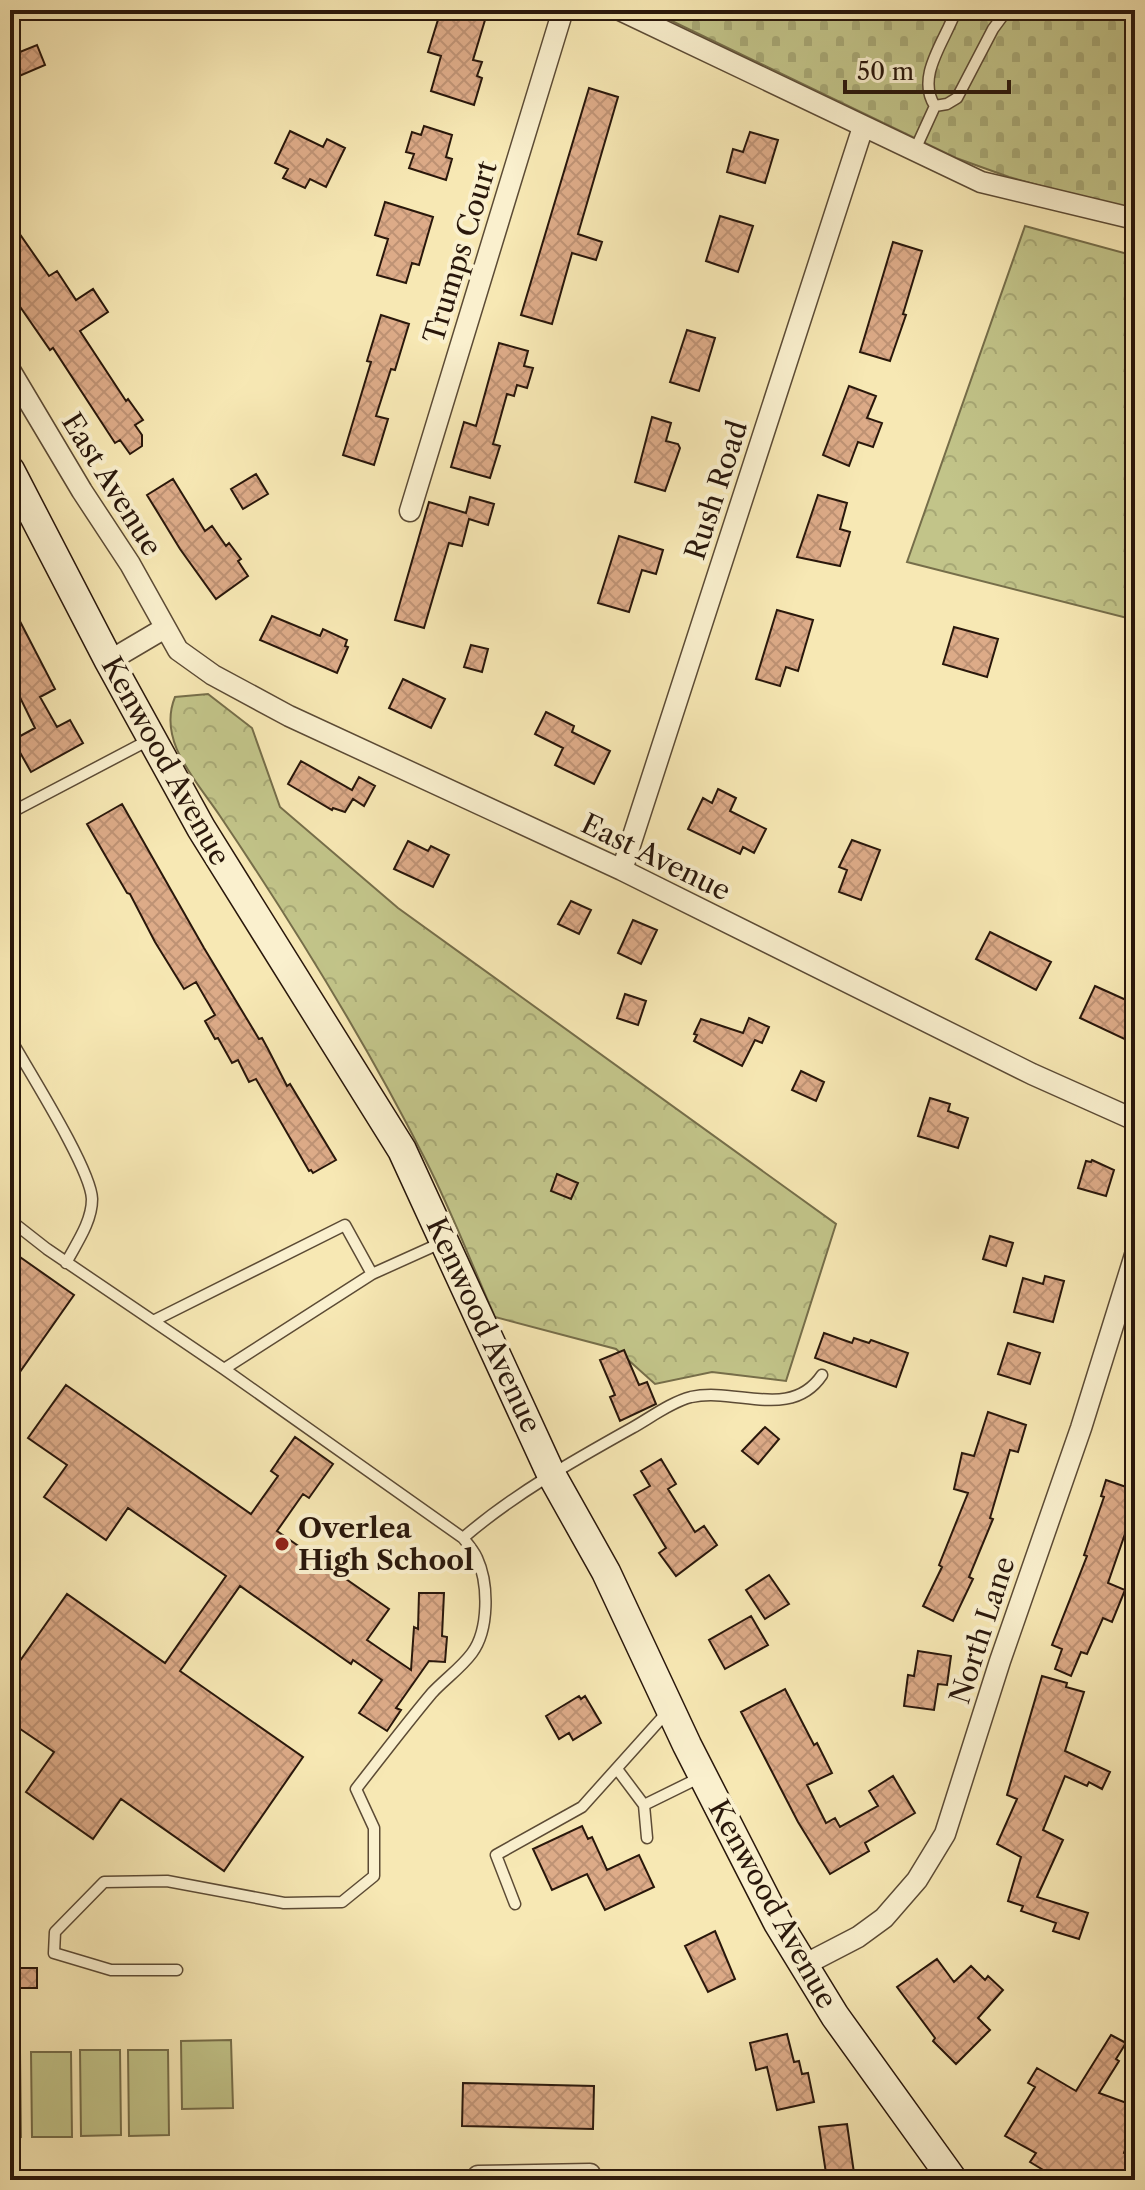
<svg xmlns="http://www.w3.org/2000/svg" width="1145" height="2190" font-family="'Libre Caslon Text',serif">
	<style>
		.grass { fill: #c2c489; stroke: #766e4a; stroke-width: 2 }
		.forest { fill: url(#forest-crowns); stroke: #766e4a; stroke-width: 2 }
		.cemetery { fill: url(#cemetery-stones); stroke: #766e4a; stroke-width: 2 }
		.building { fill: url(#building-cross-hatch); stroke: #29170b; stroke-width: 2 }
		.lines { fill: none; stroke-linecap: round; stroke-linejoin: round }
		.lane-casing { stroke: #5c4b35; stroke-width: 13 }
		.street-casing { stroke: #5c4b35; stroke-width: 23 }
		.secondary-casing { stroke: #29170b; stroke-width: 31 }
		.lane { stroke: #faf0ce; stroke-width: 10 }
		.street { stroke: #faf0ce; stroke-width: 20 }
		.secondary { stroke: #faf0ce; stroke-width: 28 }
		.poi-dot { fill: #8f2418; stroke: #faf0ce; stroke-width: 3 }
		.labels { text-anchor: middle; dominant-baseline: central; stroke-width: 8; stroke-linejoin: round; paint-order: stroke }
		.street-label { font-size: 28px; fill: #29170b; stroke: #faf0ce }
		.poi-label { font-size: 28px; font-weight: bold; fill: #29170b; stroke: #faf0ce; text-anchor: start }
	</style>
	<defs>
		<pattern id="forest-crowns" width="20" height="18" patternUnits="userSpaceOnUse" patternTransform="scale(2)"><rect width="20" height="18" fill="#c2c489"/><path d="M2 6a3 3 0 1 1 6 0M12 15a3 3 0 1 1 6 0" fill="none" stroke="#a7a875"/></pattern>
		<pattern id="cemetery-stones" width="16" height="16" patternUnits="userSpaceOnUse" patternTransform="scale(2)"><rect width="16" height="16" fill="#c2c489"/><path d="M2 7V4a2 2 0 0 1 4 0v3zM10 15v-3a2 2 0 0 1 4 0v3z" fill="#a7a875"/></pattern>
		<pattern id="building-cross-hatch" width="8" height="8" patternUnits="userSpaceOnUse" patternTransform="scale(2)"><rect width="8" height="8" fill="#ddab88"/><path d="M0 0l8 8M0 8l8-8" fill="none" stroke="#be9274"/></pattern>
	</defs>
	<rect width="100%" height="100%" fill="#f7e8b4"/>
	<filter id="stains"><feTurbulence type="fractalNoise" baseFrequency=".0025" numOctaves="4"/><feColorMatrix values="0 0 0 0 .2 0 0 0 0 .09 0 0 0 0 .02 0 0 0 .5 -.17"/></filter>
	<radialGradient id="worn" r=".72"><stop offset=".6" stop-color="#630" stop-opacity="0"/><stop offset="1" stop-color="#630" stop-opacity=".3"/></radialGradient>
	<path class="grass" d="M231 2040 233 2108 182 2109 181 2041Z
		M80 2050H120L121 2135 81 2136Z
		M128 2050H168L169 2135 129 2136Z
		M10 2052H20L21 2137 10 2138Z
		M31 2052H71L72 2137H32Z"/>
	<path class="forest" d="M1025 226 1135 256V620L907 562Z
		M208 694 252 728 280 807 398 908 836 1224 786 1381 712 1372 655 1384 616 1349 495 1317C472 1265 452 1212 426 1161 366 1042 294 926 220 816 196 780 157 741 175 697Z"/>
	<path class="cemetery" d="M649 10H1135V212L1009 177 956 158Z"/>
	<path class="building" d="M441 10H488L473 60 482 62 477 76 482 78 474 105 431 91 441 56 428 52Z
		M37 45 45 65 10 80V56Z
		M589 88 618 97 578 234 602 242 596 260 572 253 552 324 521 315Z
		M424 126 452 135 446 157 452 159 446 180 409 168 414 154 406 152 412 132 421 135Z
		M290 131 323 147 327 139 345 148 326 187 310 179 305 188 283 178 288 169 275 163Z
		M750 132 778 140 765 183 727 172 733 149 743 152Z
		M385 202 433 217 419 265 412 263 406 283 377 275 388 239 375 235Z
		M720 216 753 226 738 272 706 261Z
		M10 220 49 276 57 271 76 300 93 289 108 312 80 331 126 401 128 399 143 420 135 425 142 435V446L130 454 120 440 115 443 53 348 50 350 14 298 17 292 10 283Z
		M893 242 922 251 903 314 906 315 890 361 860 352Z
		M381 315 409 324 395 370 391 369 376 416 388 419 374 465 343 455 371 362 367 361Z
		M687 330 715 338 699 391 670 382Z
		M499 343 528 351 524 366 533 368 527 388 517 385 514 396 507 394 493 444 500 446 490 478 451 467 464 422 476 426Z
		M849 386 876 396 867 418 882 423 873 447 858 442 849 466 823 455Z
		M652 417 671 423 666 441 678 444 680 448 665 491 635 482Z
		M256 474 268 494 243 509 231 489Z
		M173 479 205 531 212 526 226 546 229 543 241 559 238 561 248 576 216 599 180 549 147 495Z
		M818 495 847 503 840 529 850 532 840 566 797 557Z
		M470 497 494 504 488 525 469 519 462 546 449 543 424 628 395 620 429 502 466 513Z
		M619 536 663 550 656 574 642 570 629 612 598 603Z
		M10 602 55 689 40 697 57 727 70 720 83 743 31 772 13 740 35 728 10 677Z
		M777 610 813 620 798 671 786 667 780 686 756 679Z
		M272 616 320 636 323 629 347 640 345 646 348 647 337 673 260 640Z
		M954 627 998 639 987 677 943 664Z
		M471 645 488 649 482 672 464 667Z
		M403 679 445 699 431 728 389 708Z
		M546 712 574 726 572 732 610 751 594 784 555 765 563 748 535 734Z
		M301 761 352 790 359 777 375 786 364 806 353 799 345 812 333 808 332 810 288 784Z
		M718 789 736 798 730 811 766 829 754 853 743 847 740 854 688 829 703 798 712 803Z
		M122 804 204 948 259 1039 262 1038 268 1049 287 1086 290 1084 336 1160 313 1173 311 1170 309 1171 256 1079 249 1082 238 1060 232 1063 218 1038 215 1039 205 1021 215 1015 196 982 184 989 155 942 130 894 127 893 87 824Z
		M852 840 880 850 861 900 839 892 847 870 839 867Z
		M408 841 428 851 431 846 449 855 433 887 394 869Z
		M571 901 591 910 579 934 558 924Z
		M633 920 657 930 641 964 618 953Z
		M990 932 1051 962 1036 990 976 959Z
		M1095 986 1135 1004V1044L1080 1018Z
		M625 994 646 1001 638 1025 617 1018Z
		M749 1018 769 1027 762 1043 755 1040 742 1066 694 1041 697 1035 694 1034 701 1019 743 1033Z
		M801 1071 824 1082 816 1101 792 1090Z
		M930 1098 950 1104 948 1111 968 1118 958 1148 918 1136Z
		M1092 1160 1114 1170 1106 1196 1078 1188 1086 1161 1091 1162Z
		M557 1174 578 1183 571 1199 551 1191Z
		M990 1236 1013 1243 1006 1266 983 1259Z
		M10 1250 74 1295 10 1386Z
		M1045 1276 1064 1281 1053 1322 1014 1312 1023 1278 1043 1284Z
		M824 1333 852 1343 854 1338 869 1343 871 1340 908 1353 896 1387 815 1358Z
		M1008 1343 1040 1353 1030 1384 998 1374Z
		M624 1350 639 1385 647 1382 656 1404 620 1421 610 1397 615 1395 600 1360Z
		M66 1385 251 1514 278 1476 271 1471 295 1437 333 1464 309 1498 303 1494 277 1531 389 1609 367 1640 411 1670 414 1627 418 1629 419 1593H444L442 1636 447 1637 445 1662 429 1661 396 1708 401 1710 387 1731 359 1713 382 1680 353 1660 351 1664 240 1586 180 1671 303 1757 224 1871 121 1799 93 1839 26 1792 54 1752 10 1722V1675L67 1594 165 1663 226 1576 128 1508 106 1540 44 1497 67 1465 28 1438Z
		M988 1412 1026 1425 1018 1452 1010 1450 990 1518 993 1519 969 1577 973 1579 953 1621 923 1606 942 1567 939 1565 968 1493 954 1489 962 1453 974 1456Z
		M765 1427 779 1439 758 1464 742 1451Z
		M661 1459 676 1484 668 1489 695 1532 704 1526 717 1545 676 1576 659 1553 666 1548 634 1495 650 1486 641 1471Z
		M1106 1480 1135 1490V1505L1108 1583 1125 1590 1112 1622 1103 1618 1087 1654 1081 1652 1071 1676 1055 1669 1062 1649 1052 1645 1087 1556 1084 1555 1104 1497 1101 1496Z
		M769 1575 789 1604 765 1619 746 1590Z
		M751 1616 768 1645 725 1669 709 1640Z
		M918 1651 951 1656 947 1685 938 1684 934 1710 904 1706 908 1675 914 1676Z
		M1042 1676 1067 1683 1066 1687 1084 1692 1065 1751 1110 1772 1102 1789 1089 1782 1087 1786 1065 1776 1043 1830 1063 1840 1037 1897 1088 1913 1079 1939 1053 1931 1056 1923 1021 1911 1023 1906 1008 1901 1021 1857 997 1844 1017 1799 1007 1795Z
		M785 1689 814 1745 817 1743 832 1773 807 1785 826 1823 835 1818 840 1827 878 1806 869 1791 893 1776 915 1813 865 1843 869 1851 830 1874 798 1822 741 1712Z
		M579 1696 581 1699 585 1696 601 1723 573 1740 569 1733 559 1739 546 1716Z
		M582 1826 588 1839 592 1837 607 1870 639 1855 654 1887 605 1910 587 1874 552 1890 533 1849Z
		M715 1931 735 1979 708 1992 685 1946Z
		M937 1959 954 1982 971 1966 985 1980 988 1976 1003 1990 978 2018 990 2030 956 2064 933 2041 935 2038 897 1987Z
		M10 1968H37V1988H10Z
		M787 2034 794 2062 799 2061 802 2074 808 2073 814 2102 777 2110 767 2067 756 2070 750 2043Z
		M1111 2035 1126 2043 1116 2059 1119 2061 1099 2093 1135 2106V2122L1124 2153 1135 2157V2180H1060L1030 2162 1036 2153 1005 2136 1035 2087 1028 2083 1037 2068 1076 2091Z
		M463 2083 594 2086 593 2129 462 2126Z
		M847 2124 855 2180H827L819 2127Z"/>
	<g class="lines">
		<defs>
			<path id="lane" d="M1117 10 1135 18
				M935 106 947 104 957 98 993 29 1007 10
				M935 106C915 76 946 40 956 10
				M914 152 935 106
				M10 813 149 740
				M10 1038C28 1070 91 1169 92 1199 92 1222 76 1244 66 1263
				M10 1220 47 1249 224 1369 463 1538C468 1544 474 1551 477 1558 489 1584 489 1630 472 1653 461 1668 445 1679 432 1693 406 1724 381 1757 356 1789L374 1828V1876L342 1902 284 1903 167 1881 104 1882 55 1932 54 1953 111 1970H177
				M153 1321 345 1225 372 1274
				M224 1369 372 1274 443 1242
				M463 1538C514 1494 573 1461 632 1428 650 1418 671 1402 691 1397 736 1387 791 1421 822 1375
				M617 1769 644 1805 647 1838
				M644 1805 701 1777
				M515 1904 496 1855 582 1807 669 1710"/>
			<path id="street" d="M620 10 981 182 1135 219
				M10 370 82 491 130 564 178 650 213 675 289 716 622 870 1032 1074 1135 1120
				M410 511 563 10
				M109 661 165 628
				M622 870 863 127
				M802 1966 858 1937 884 1918 917 1880 945 1834 1000 1661 1081 1428 1135 1255
				M478 2176 590 2174"/>
			<path id="secondary" d="M10 470 109 661 201 828 402 1150 551 1474 606 1572 687 1745 778 1923 835 2016 953 2180"/>
		</defs>
		<use href="#lane" class="lane-casing"/>
		<use href="#street" class="street-casing"/>
		<use href="#secondary" class="secondary-casing"/>
		<use href="#lane" class="lane"/>
		<use href="#street" class="street"/>
		<use href="#secondary" class="secondary"/>
	</g>
	<circle class="poi-dot" cx="282" cy="1544" r="8"/>
	<g class="labels">
		<g class="street-label">
			<text transform="translate(460 252) rotate(-73)">Trumps Court</text>
			<text transform="translate(112 484) rotate(58)">East Avenue</text>
			<text transform="translate(716 490) rotate(-72)">Rush Road</text>
			<text transform="translate(166 761) rotate(61)">Kenwood Avenue</text>
			<text transform="translate(656 857) rotate(26)">East Avenue</text>
			<text transform="translate(484 1325) rotate(65)">Kenwood Avenue</text>
			<text transform="translate(982 1630) rotate(-72)">North Lane</text>
			<text transform="translate(773 1904) rotate(61)">Kenwood Avenue</text>
		</g>
		<g class="poi-label">
			<text x="298" y="1528">Overlea<tspan x="298" dy="32">High School</tspan></text>
		</g>
	</g>
	<rect width="1145" height="2190" fill="none" stroke="#f7e8b4" stroke-width="40"/>
	<rect x="12" y="12" width="1121" height="2166" fill="none" stroke="#29170b" stroke-width="4"/>
	<rect x="20" y="20" width="1105" height="2150" fill="none" stroke="#29170b" stroke-width="2"/>
	<path d="M845 80v12h164v-12" fill="none" stroke="#29170b" stroke-width="4"/>
	<text x="857" y="80" font-size="24" fill="#29170b" stroke="#faf0ce" stroke-width="6" paint-order="stroke">50 m</text>
	<rect width="100%" height="100%" filter="url(#stains)"/>
	<rect width="100%" height="100%" fill="url(#worn)"/>
</svg>
